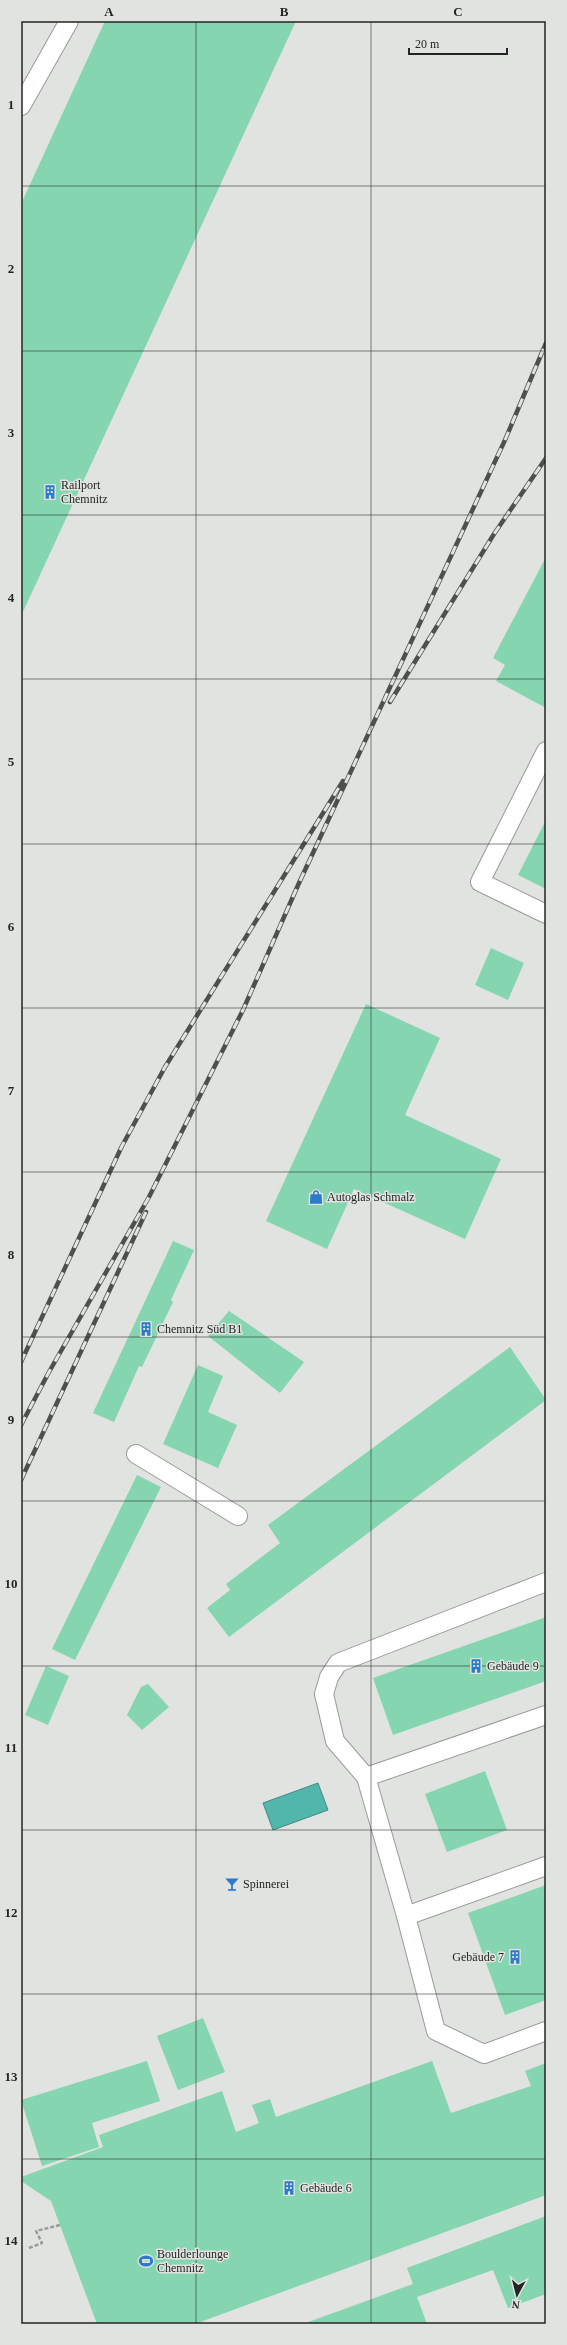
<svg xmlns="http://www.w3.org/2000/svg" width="567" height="2345" font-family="'Times New Roman',serif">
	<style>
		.water { fill: #51b6ab; stroke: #448a82 }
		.building { fill: #84d5b0 }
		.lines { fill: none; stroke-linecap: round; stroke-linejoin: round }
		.lane-casing { stroke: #989b98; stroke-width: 20 }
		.path { stroke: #9a9c99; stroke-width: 2.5; stroke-dasharray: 4 2; stroke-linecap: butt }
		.lane { stroke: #fff; stroke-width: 18 }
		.rail-casing { stroke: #4e504e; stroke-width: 4.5 }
		.rail { stroke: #e0e3df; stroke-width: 3; stroke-dasharray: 9; stroke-linecap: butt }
		.grid { fill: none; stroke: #242524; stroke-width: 1; stroke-opacity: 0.55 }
		.labels { text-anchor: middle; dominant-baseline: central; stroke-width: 3; stroke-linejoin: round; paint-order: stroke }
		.poi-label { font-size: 12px; fill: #242524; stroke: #e0e3df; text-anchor: start }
		.neatline { fill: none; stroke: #242524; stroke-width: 1.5 }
		.grid-label { font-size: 13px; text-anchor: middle; font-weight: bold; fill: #242524 }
	</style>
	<rect width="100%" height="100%" fill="#e0e3df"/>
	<path class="water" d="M318 1783 328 1810 273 1830 263 1803Z"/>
	<path class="building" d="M105 21H296L21 616V204Z
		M546 557V708L496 681 505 665 493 658Z
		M546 820V889L518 875Z
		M491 948 524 963 508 1000 475 985Z
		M366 1004 440 1038 405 1115 501 1159 465 1239 354 1189 327 1249 266 1221Z
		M173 1241 194 1250 171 1300 173 1302 142 1367 139 1366 114 1422 93 1413Z
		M229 1311 304 1362 280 1393 208 1336Z
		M510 1347 546 1400 229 1637 207 1608 230 1590 226 1584 280 1543 268 1525Z
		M198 1365 223 1376 208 1412 237 1425 218 1468 163 1444Z
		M137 1475 161 1487 75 1660 52 1649Z
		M546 1617V1681L393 1735 373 1678Z
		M46 1666 69 1676 48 1725 25 1715Z
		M148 1684 169 1707 142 1730 127 1715 141 1687Z
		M485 1771 507 1830 447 1852 425 1794Z
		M546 1885V2000L505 2015 468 1913Z
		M203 2018 225 2072 178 2090 157 2036Z
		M147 2061 160 2101 92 2123 99 2147 42 2166 21 2100Z
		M432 2061 451 2113 531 2086 525 2071 546 2063V2195L195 2324H97L51 2201 21 2181V2177L103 2147 99 2135 222 2091 236 2132 259 2123 252 2105 270 2099 276 2117Z
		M546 2216V2294L508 2308 493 2270 417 2297 427 2324H303L413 2284 407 2268Z"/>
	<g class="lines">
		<defs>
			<path id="lane" d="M21 106 69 21
				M546 751 480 882 546 914
				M136 1454 238 1516
				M366 1777 335 1741 324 1694 329 1677 338 1663 546 1582
				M546 1866 406 1916 436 2031 484 2054 546 2031
				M406 1916 366 1777 546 1715"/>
		</defs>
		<use href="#lane" class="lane-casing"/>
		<path class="path" d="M29 2248 42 2243 36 2231 60 2225"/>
		<use href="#lane" class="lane"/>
		<defs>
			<path id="rail" d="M390 702 494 534 546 458
				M21 1362 122 1146 165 1067 343 781
				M21 1425 49 1372 149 1197 243 1010 299 883 505 440 546 343
				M21 1480 146 1212"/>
		</defs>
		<use href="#rail" class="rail-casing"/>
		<use href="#rail" class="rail"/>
	</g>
	<path class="grid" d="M196 21V2324M371 21V2324M21 186H546M21 351H546M21 515H546M21 679H546M21 844H546M21 1008H546M21 1172H546M21 1337H546M21 1501H546M21 1666H546M21 1830H546M21 1994H546M21 2159H546"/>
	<defs>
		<symbol id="building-bare" viewBox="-9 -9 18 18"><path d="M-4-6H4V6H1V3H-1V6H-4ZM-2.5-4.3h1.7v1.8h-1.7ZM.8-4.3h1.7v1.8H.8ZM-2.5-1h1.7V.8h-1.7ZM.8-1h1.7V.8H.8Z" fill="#2a7ccb" stroke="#e0e3df" stroke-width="2.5" paint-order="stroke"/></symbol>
		<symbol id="shop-bare" viewBox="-9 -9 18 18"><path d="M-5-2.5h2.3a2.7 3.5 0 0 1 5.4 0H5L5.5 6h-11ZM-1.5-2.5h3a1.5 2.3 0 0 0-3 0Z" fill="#2a7ccb" stroke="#e0e3df" stroke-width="2.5" paint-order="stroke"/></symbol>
		<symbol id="bar-bare" viewBox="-9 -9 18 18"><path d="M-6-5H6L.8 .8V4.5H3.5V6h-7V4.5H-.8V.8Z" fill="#2a7ccb" stroke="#e0e3df" stroke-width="2.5" paint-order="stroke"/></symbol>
		<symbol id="stadium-bare" viewBox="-9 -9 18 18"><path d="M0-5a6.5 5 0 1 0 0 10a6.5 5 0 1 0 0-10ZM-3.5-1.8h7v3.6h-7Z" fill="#2a7ccb" stroke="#e0e3df" stroke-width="2.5" paint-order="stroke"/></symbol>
	</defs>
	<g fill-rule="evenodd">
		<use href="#building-bare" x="40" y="482" width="20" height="20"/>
		<use href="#shop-bare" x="306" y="1187" width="20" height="20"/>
		<use href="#building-bare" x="136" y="1319" width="20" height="20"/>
		<use href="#building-bare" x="466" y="1656" width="20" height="20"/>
		<use href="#bar-bare" x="222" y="1874" width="20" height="20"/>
		<use href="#building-bare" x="505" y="1947" width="20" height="20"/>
		<use href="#building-bare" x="279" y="2178" width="20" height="20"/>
		<use href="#stadium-bare" x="136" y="2251" width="20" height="20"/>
	</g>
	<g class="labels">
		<g class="poi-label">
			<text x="61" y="485">Railport<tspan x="61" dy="14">Chemnitz</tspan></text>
			<text x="327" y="1197">Autoglas Schmalz</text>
			<text x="157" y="1329">Chemnitz Süd B1</text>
			<text x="487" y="1666">Gebäude 9</text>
			<text x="243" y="1884">Spinnerei</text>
			<text x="504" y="1957" text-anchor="end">Gebäude 7</text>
			<text x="300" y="2188">Gebäude 6</text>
			<text x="157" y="2254">Boulderlounge<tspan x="157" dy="14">Chemnitz</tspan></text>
		</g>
	</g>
	<rect width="567" height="2345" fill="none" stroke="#e0e3df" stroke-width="44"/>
	<g transform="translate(517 2295) rotate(187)" stroke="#e0e3df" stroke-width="3" paint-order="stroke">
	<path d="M0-3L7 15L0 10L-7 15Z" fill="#242524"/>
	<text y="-6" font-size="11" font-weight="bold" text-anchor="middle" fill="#242524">N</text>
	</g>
	<path d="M409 48v6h98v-6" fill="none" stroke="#242524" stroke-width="2"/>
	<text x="415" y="48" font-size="12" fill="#242524" stroke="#e0e3df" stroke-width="3" paint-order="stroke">20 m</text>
	<rect x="22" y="22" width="523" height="2301" class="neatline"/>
	<g class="grid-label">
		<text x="109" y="16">A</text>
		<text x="284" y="16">B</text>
		<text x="458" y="16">C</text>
		<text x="11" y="109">1</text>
		<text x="11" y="273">2</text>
		<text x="11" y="437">3</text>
		<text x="11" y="602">4</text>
		<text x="11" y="766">5</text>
		<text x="11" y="931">6</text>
		<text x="11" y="1095">7</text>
		<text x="11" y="1259">8</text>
		<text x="11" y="1424">9</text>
		<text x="11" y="1588">10</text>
		<text x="11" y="1752">11</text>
		<text x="11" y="1917">12</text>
		<text x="11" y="2081">13</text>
		<text x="11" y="2245">14</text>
	</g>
</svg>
